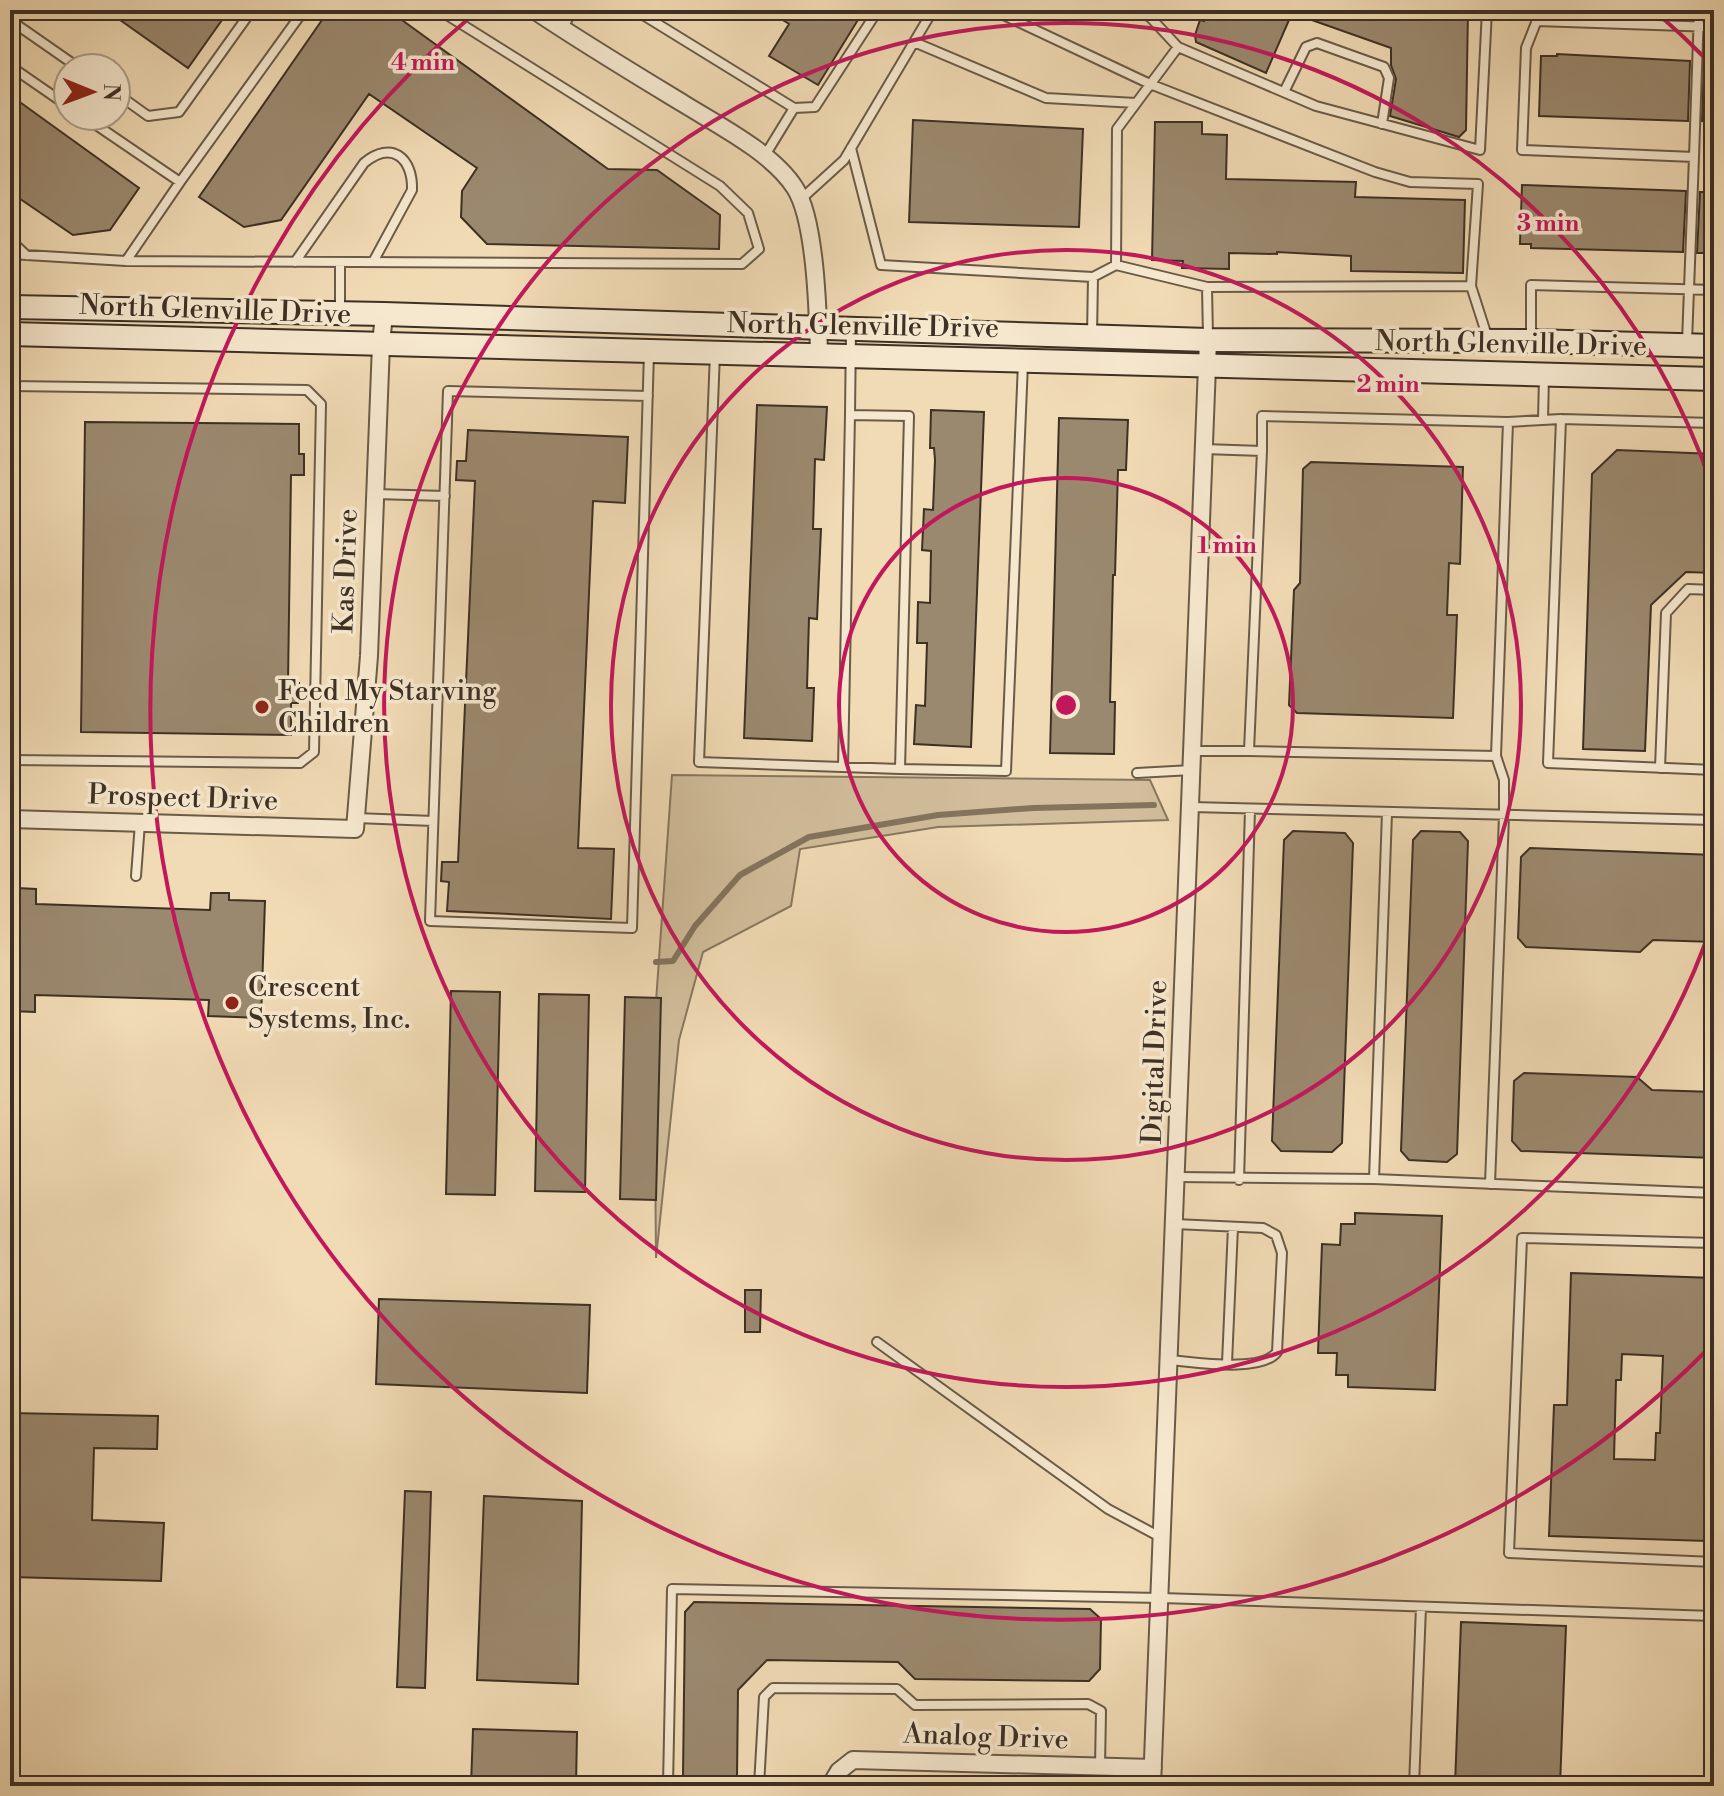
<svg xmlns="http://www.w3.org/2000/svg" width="1724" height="1796" font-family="'Libre Bodoni',serif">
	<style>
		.green { fill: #d2be9c; stroke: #887760; stroke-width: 2 }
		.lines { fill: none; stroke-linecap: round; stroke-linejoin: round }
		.stream { stroke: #84745e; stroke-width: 6 }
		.building { fill: #9b896f; stroke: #3d3024; stroke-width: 2; fill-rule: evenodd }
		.lane-casing { stroke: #6a5b48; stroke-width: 12 }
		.street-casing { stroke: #6a5b48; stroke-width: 20 }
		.secondary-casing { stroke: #3d3024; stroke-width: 26 }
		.lane { stroke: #f6e8cf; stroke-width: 8 }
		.street { stroke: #f6e8cf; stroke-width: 16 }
		.secondary { stroke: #f6e8cf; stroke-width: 22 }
		.ring { fill: none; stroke: #c2185b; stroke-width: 4 }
		.poi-dot { fill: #8f2418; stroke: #f6e8cf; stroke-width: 3 }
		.labels { text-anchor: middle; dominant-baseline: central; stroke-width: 7; stroke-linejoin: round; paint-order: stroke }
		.street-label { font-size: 28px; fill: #3d3024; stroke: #f6e8cf }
		.poi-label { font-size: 28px; fill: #3d3024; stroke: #f6e8cf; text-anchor: start }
		.centre { fill: #c2185b; stroke: #f6e8cf; stroke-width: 4 }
		.ring-label { font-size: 24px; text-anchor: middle; font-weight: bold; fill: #c2185b; stroke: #f6e8cf; stroke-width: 7; stroke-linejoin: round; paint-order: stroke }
	</style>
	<rect width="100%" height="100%" fill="#f1dbb5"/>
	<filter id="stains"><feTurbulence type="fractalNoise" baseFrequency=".0025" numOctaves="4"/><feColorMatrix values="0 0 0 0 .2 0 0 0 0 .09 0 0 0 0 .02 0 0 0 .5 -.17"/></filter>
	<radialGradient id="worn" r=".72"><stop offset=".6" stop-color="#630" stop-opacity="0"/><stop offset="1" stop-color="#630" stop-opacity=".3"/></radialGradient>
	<path class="green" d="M672 775 1150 780 1168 820 938 827 800 849 791 906 703 952 679 1040 656 1258 654 1030Z"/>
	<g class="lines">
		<path class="stream" d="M656 962 673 961 695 926 740 875 809 837 938 815 1033 808 1154 805"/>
	</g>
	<path class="building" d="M106 10H229L188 68Z
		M329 10H388L608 169 657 170 720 215 719 249 487 244 461 217 462 191 477 168 369 94 281 220 244 227 199 197Z
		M767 10H864L818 85 769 56 789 24Z
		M1207 10H1468L1466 130 1459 137 1390 116 1396 79 1391 65V48L1292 13 1266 73 1196 42 1195 35 1200 20 1204 21Z
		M1557 54 1690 61 1688 121 1539 116 1541 56H1557Z
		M1704 61 1714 62V122L1702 121Z
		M10 95 139 188 110 230 73 235 10 192Z
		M913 120 1083 129 1079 227 909 222Z
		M1155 122H1202V134L1227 135 1226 179 1356 182 1355 197 1465 200 1463 273 1351 271V256L1277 252V254L1229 253V269L1182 268 1183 261 1152 260Z
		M1522 185 1686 191 1683 252 1531 248V244H1520Z
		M1700 192H1714V253H1697Z
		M757 405 827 407 824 460 815 459 813 529H821L817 619 809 618 807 688H814L812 741 744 738Z
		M931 410 984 412 971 747 914 744 916 705 925 706 927 643H917L918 602 930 603 931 551 922 550 924 509 933 510 935 460 934 448H930Z
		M1059 418 1128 420 1126 470H1118L1115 575H1113L1110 702H1115L1114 754 1050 753Z
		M85 422 299 424V454H304V475H291L288 683H299L298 703H291V735L81 732Z
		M468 430 628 437 625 503 593 501 578 848 614 849 611 919 447 911 449 882 441 881 442 862H458L475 481 456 480 457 461H466Z
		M1617 450 1714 454V573L1686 572 1651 605 1645 751 1583 749 1592 474Z
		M1311 462 1463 467 1460 564 1449 563 1447 615H1457L1453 718 1297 713 1289 705 1294 590 1300 583 1303 469Z
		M1293 831 1345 833 1353 843 1342 1143 1332 1152 1281 1151 1272 1141 1284 840Z
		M1421 831 1460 832 1468 841 1457 1154 1447 1162 1409 1160 1401 1151 1413 840Z
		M1530 848 1714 855V942L1653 940 1640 952 1526 947 1518 938 1521 857Z
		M17 888 36 889V904L210 910 211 893H229V900L265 901 261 1018 208 1016 209 1000 35 995V1012L10 1011V897H17Z
		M451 991 500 992 495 1195 446 1194Z
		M539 994 589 995 585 1192 535 1191Z
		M625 997 661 998 656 1200 620 1199Z
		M1524 1073 1637 1077 1652 1090 1714 1092V1158L1521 1151 1512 1141 1514 1081Z
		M1355 1213 1442 1216 1435 1390 1348 1387V1375H1336L1337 1353H1318L1322 1244 1340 1245 1341 1224H1355Z
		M1571 1273 1714 1278V1409H1712L1707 1541 1549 1536 1554 1405H1567ZM1622 1354 1663 1356 1660 1433H1656L1655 1460 1614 1459 1616 1380H1621Z
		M745 1290H761L760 1332H745Z
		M379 1299 590 1305 587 1393 376 1384Z
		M10 1413 158 1416 157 1449 94 1448 92 1520 164 1523 161 1581 10 1577Z
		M405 1491 431 1492 425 1688 397 1687Z
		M484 1496 582 1501 578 1684 477 1680Z
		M694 1602 1090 1609 1101 1619 1100 1669 1089 1681 915 1679 898 1662 767 1660 738 1690 737 1778 729 1786H691L683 1777 685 1612Z
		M1461 1622 1566 1626 1560 1786H1455Z
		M473 1729 577 1732 576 1786H471Z"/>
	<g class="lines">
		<defs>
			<path id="lane" d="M635 10 794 108 815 107 878 10
				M993 10 1150 84 1375 172 1410 182 1478 184 1471 286 1207 287
				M1138 10 1150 17
				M1154 10 1150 17 1178 47 1316 106 1480 150 1487 10
				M1541 10 1526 48 1522 150 1694 157 1687 342
				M10 20 79 68
				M1537 21 1714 27
				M562 29 573 10
				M914 42 1046 98 1136 103
				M1178 47 1117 129 1116 265 1207 287 1208 337
				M10 66 68 106
				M1284 92 1306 47 1317 43 1384 67 1389 78 1382 124
				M116 93 148 116 179 112 252 10
				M83 116 180 182 304 10
				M851 148 881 265 1093 277 1092 336
				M764 157 794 108
				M1694 157 1699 10
				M799 201 844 160 933 10
				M10 240 26 255
				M10 254 126 261 742 264 759 249 748 213 720 186 439 10
				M126 261 180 182
				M295 262 364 163C392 140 413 158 412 190L373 262
				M1093 277 1116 265
				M1471 286 1488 339
				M340 313V262
				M1531 338V285L1714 290
				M715 353 699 762 900 769 909 416 850 415 843 767
				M10 386 307 390 321 404 314 752 300 763 10 760
				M648 396 448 391 430 921 632 928 649 352
				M850 415 851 329
				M1561 419 1714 423
				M1543 420 1544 376
				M1508 422 1561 419 1548 763 1714 770
				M375 494 445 496
				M1193 751H1249L1262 451 1204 449
				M1249 751 1496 756 1508 422 1262 416V451
				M1660 768 1666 613 1688 589 1714 590
				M900 769 1006 771 1023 363
				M1137 773 1192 770
				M1191 807 1714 820
				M356 818 433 821
				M136 876 140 823
				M1177 1177 1374 1179 1714 1193
				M1374 1179 1387 813
				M1239 1180 1250 809
				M1490 1184 1504 816V780L1496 756
				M1714 1243 1522 1238 1509 1553 1714 1562
				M877 1342 1108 1509 1162 1538
				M1170 1360C1196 1362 1261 1373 1277 1352L1282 1253 1276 1235 1263 1228 1175 1224
				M1227 1363 1233 1227
				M668 1785 672 1589 1161 1598 1714 1616
				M759 1786 764 1697 773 1688 897 1689 915 1705 1088 1704 1101 1711 1100 1766
				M1414 1786 1421 1607"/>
			<path id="street" d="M534 10C583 43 633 73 684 104 718 125 773 153 795 188 816 221 818 315 819 355
				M10 819 355 829 369 656 381 344 384 314
				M830 1786 839 1771 853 1760 1153 1768
				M1152 1786 1208 340"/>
			<path id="secondary" d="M10 307 384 314 1208 340 1531 341 1714 346
				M10 334 1714 379"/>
		</defs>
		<use href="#lane" class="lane-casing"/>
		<use href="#street" class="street-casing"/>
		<use href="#secondary" class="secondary-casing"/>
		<use href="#lane" class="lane"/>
		<use href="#street" class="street"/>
		<use href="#secondary" class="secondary"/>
	</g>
	<g class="ring">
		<circle cx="1066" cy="705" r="227"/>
		<circle cx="1066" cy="705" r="455"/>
		<path d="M1713 921A682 682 0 1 1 1713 489"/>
		<path d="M1709 1348A910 910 0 1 1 475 13M1657 13A910 910 0 0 1 1709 62"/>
	</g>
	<g class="poi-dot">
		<circle cx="262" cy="707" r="8"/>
		<circle cx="232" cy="1003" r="8"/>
	</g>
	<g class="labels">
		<g class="street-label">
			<text transform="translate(215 310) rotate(2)">North Glenville Drive</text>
			<text transform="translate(863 326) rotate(1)">North Glenville Drive</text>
			<text transform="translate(1511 344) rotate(1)">North Glenville Drive</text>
			<text transform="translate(346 571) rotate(-88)">Kas Drive</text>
			<text transform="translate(183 798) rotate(2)">Prospect Drive</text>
			<text transform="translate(1155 1062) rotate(-88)">Digital Drive</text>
			<text transform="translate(986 1737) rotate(2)">Analog Drive</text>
		</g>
		<g class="poi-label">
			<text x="278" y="691">Feed My Starving<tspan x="278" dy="32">Children</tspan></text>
			<text x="248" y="987">Crescent<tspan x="248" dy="32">Systems, Inc.</tspan></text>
		</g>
	</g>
	<circle cx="1066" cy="705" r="12" class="centre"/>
	<g class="ring-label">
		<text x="423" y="70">4 min</text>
		<text x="1548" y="231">3 min</text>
		<text x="1388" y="392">2 min</text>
		<text x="1227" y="553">1 min</text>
	</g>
	<rect width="1724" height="1796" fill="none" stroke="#f1dbb5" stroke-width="40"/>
	<rect x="12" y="12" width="1700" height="1772" fill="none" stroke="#3d3024" stroke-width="4"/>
	<rect x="20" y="20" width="1684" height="1756" fill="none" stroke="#3d3024" stroke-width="2"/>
	<g transform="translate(92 92) rotate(91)"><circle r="38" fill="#f6e8cf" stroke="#ac9e8b" stroke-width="2"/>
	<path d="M0-6L14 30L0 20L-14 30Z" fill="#8f2418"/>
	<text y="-12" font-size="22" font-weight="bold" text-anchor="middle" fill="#3d3024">N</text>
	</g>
	<rect width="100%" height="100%" filter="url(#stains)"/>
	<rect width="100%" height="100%" fill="url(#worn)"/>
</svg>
